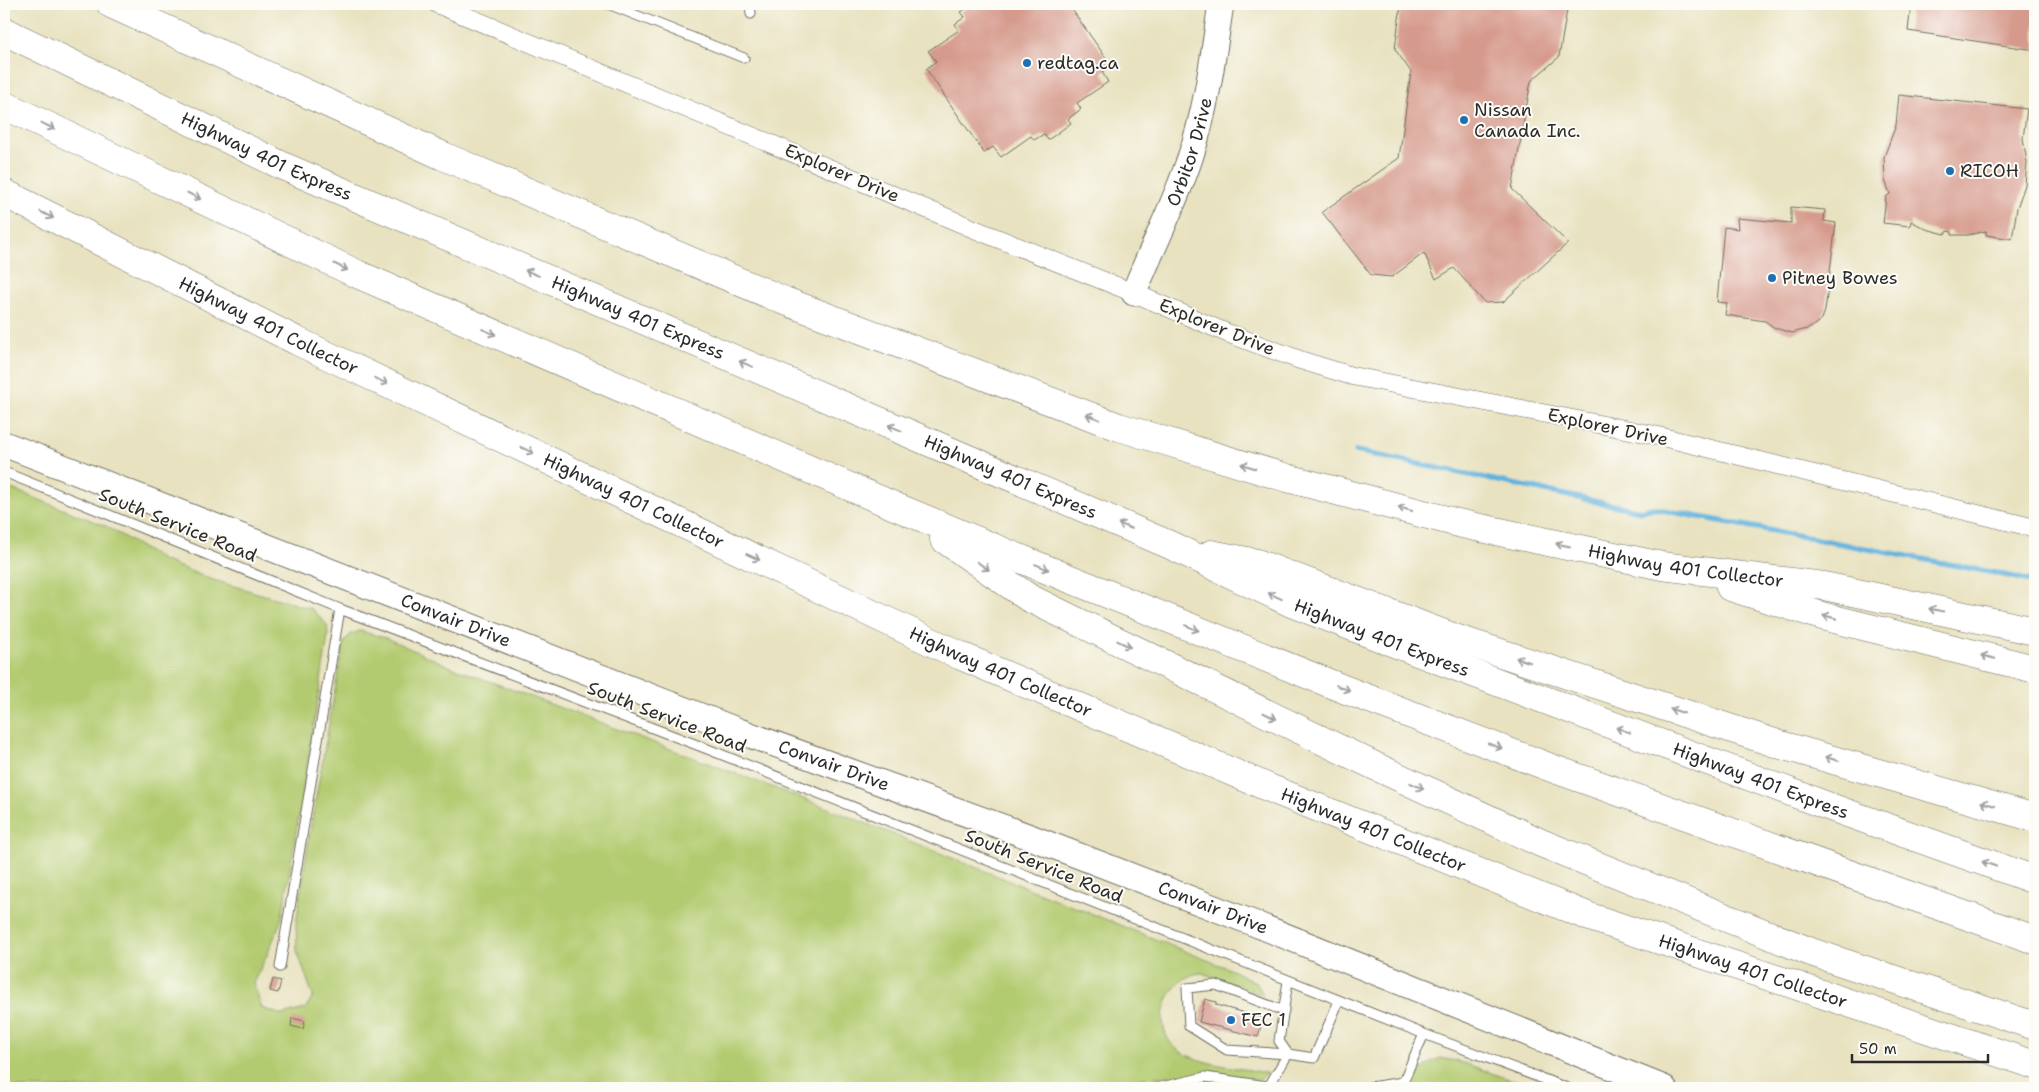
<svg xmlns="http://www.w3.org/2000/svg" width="2039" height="1092" font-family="'Shantell Sans',sans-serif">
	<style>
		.green { fill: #b3cb70; stroke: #6f7b4e }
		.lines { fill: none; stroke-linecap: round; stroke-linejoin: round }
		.stream { stroke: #62b2dd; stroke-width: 5.5 }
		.building { fill: #d69a8c }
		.lane-casing { stroke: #6d6b5f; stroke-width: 11 }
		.street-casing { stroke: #6d6b5f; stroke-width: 19 }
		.secondary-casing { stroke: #6d6b5f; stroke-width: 27 }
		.highway-casing { stroke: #6d6b5f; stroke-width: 29 }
		.lane { stroke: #fff; stroke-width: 9 }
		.street { stroke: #fff; stroke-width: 18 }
		.secondary { stroke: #fff; stroke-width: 25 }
		.highway { stroke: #fff; stroke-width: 28 }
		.oneway { stroke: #a0a0a0 }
		.poi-dot { fill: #1f6fb2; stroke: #fdfcf7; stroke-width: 2 }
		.labels { text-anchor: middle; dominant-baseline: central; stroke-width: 4; stroke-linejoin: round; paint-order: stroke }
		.poi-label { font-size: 18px; fill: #2b2b2b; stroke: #fdfcf7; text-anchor: start }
		.street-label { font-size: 18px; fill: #2b2b2b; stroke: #fdfcf7 }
	</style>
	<rect width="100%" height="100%" fill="#fdfcf7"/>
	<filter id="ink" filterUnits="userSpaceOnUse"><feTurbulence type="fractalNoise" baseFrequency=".02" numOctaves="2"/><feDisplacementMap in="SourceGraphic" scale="10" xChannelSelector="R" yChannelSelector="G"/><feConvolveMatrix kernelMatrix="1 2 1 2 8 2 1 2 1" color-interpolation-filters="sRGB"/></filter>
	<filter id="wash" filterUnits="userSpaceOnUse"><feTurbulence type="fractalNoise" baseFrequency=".0096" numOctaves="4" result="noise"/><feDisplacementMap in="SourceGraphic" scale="20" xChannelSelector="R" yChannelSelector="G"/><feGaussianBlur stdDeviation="1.12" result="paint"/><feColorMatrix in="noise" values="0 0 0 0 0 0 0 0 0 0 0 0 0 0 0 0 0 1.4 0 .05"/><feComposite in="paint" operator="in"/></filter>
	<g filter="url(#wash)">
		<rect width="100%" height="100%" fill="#e8e2c0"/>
		<path class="green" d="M4 486 106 526 162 560 210 579 312 609 327 625 328 633 327 643 282 918 267 955 253 983 262 1008 282 1015 305 1009 313 996 297 951 296 924 309 837 341 656 344 642 351 634 360 631 386 638 449 666 825 807 1232 970 1257 983 1263 995 1202 973C1167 975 1148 1028 1178 1050 1199 1065 1242 1068 1267 1073L1259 1080 1250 1081 1168 1076 1137 1079 1121 1088H859L817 1082 816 1088H4Z
			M1441 1058 1464 1063 1505 1078 1546 1088H1408C1419 1075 1424 1063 1441 1058Z"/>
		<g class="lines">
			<path class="stream" d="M1356 451 1641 511 1652 508 1996 573 2035 582"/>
		</g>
		<g id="blocks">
			<path class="building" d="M973 4H1068L1111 65 1102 72 1108 82 1077 103 1081 109 1068 119 1071 123 1048 140 1044 134 1034 140 1031 136 1001 157 993 147 984 153 926 69 936 61 928 51 959 30 955 24 965 17 961 12Z
				M1401 4H1568L1559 57 1531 81 1512 189 1568 243 1503 302 1485 303 1454 268 1436 279 1424 253 1392 277 1371 275 1322 212 1399 158 1411 72 1395 49Z
				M1911 4H2035V50L1908 31Z
				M1899 95 2027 109 2023 138 2027 163 2025 185 2017 208 2012 239 1986 235V231L1968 235H1952V232L1947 231 1945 234 1926 229 1911 221 1910 226 1883 223 1886 197 1890 194 1885 180 1884 157 1896 125Z
				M1791 207 1825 210 1824 221 1836 223 1825 311 1822 319 1810 328 1792 333 1775 328 1765 321 1725 315 1727 303 1717 302 1724 227 1738 229 1737 218 1791 223Z
				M273 979 281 981 278 993 270 991Z
				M1205 999 1216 1002V1005L1263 1018 1258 1037 1199 1022Z
				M292 1018 305 1021 303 1029 291 1026Z"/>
		</g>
	</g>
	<g filter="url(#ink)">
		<use href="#blocks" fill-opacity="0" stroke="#6d6b5f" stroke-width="1"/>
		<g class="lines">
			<defs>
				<path id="lane" d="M608 4 744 58
					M750 4 751 14
					M4 472 340 609 705 748 1424 1034 1567 1088
					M280 967 340 609
					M1284 1011 1216 985 1187 988 1189 1026 1227 1050 1288 1054 1279 1041 1288 981
					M1269 1086 1288 1054 1314 1058 1339 1001
					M1157 1088 1205 1077 1281 1088
					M1364 1088 1403 1082 1424 1034"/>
				<path id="street" d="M437 4 979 231 1134 293 1227 333 1300 360 1352 376 1650 434 2035 528"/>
				<g id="secondary">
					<path id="s1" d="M1134 293C1152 247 1175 204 1190 158 1207 108 1213 56 1221 4"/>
					<path id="s2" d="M4 444 739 731 1030 837 1253 923 1664 1088"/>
				</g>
				<g id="highway">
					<path id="s3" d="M111 4 443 156 785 301 1119 427 1287 478 1462 524 1662 566 1824 586 2035 631"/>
					<path id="s4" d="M4 31 285 167 1170 545 1291 603 1417 652 1833 808 2035 880"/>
					<path d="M4 105 357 274 899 508 1043 568 1346 690 1554 769 2035 940"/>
					<path id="s5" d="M4 193 297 341 961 656 1274 790 1590 917 2035 1065"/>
					<path d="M944 539 1029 598 1379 768 1541 843 1811 952 2035 1026"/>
					<path d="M1211 554 1257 563 1458 639 1781 745 2035 818"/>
					<path d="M1730 587 1822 616 2035 669"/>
				</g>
			</defs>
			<use href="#lane" class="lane-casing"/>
			<use href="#street" class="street-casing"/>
			<use href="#secondary" class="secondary-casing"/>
			<use href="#highway" class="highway-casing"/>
			<use href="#lane" class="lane"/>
			<use href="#street" class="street"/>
			<use href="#secondary" class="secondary"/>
			<use href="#highway" class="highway"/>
		</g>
		<defs><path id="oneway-shaft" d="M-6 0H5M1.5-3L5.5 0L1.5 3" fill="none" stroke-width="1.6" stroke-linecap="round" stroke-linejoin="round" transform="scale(1.25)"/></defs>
		<g class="oneway">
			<use href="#oneway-shaft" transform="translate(48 126) rotate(26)"/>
			<use href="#oneway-shaft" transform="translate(194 196) rotate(26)"/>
			<use href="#oneway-shaft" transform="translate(47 215) rotate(27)"/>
			<use href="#oneway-shaft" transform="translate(341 267) rotate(26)"/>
			<use href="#oneway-shaft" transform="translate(532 273) rotate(-157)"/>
			<use href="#oneway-shaft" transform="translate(489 332) rotate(23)"/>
			<use href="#oneway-shaft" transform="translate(746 364) rotate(-157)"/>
			<use href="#oneway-shaft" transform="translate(381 381) rotate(25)"/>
			<use href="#oneway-shaft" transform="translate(1093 417) rotate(-159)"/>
			<use href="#oneway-shaft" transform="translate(895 428) rotate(-157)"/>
			<use href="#oneway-shaft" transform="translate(527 450) rotate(25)"/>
			<use href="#oneway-shaft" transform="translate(1248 466) rotate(-163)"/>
			<use href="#oneway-shaft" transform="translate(1405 509) rotate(-165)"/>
			<use href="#oneway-shaft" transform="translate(1125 526) rotate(-157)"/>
			<use href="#oneway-shaft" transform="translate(1563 545) rotate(-168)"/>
			<use href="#oneway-shaft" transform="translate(753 557) rotate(25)"/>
			<use href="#oneway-shaft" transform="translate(983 566) rotate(35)"/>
			<use href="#oneway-shaft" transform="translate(1042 567) rotate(22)"/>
			<use href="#oneway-shaft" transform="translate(1275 596) rotate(-155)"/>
			<use href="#oneway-shaft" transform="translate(1936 610) rotate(-168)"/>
			<use href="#oneway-shaft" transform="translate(1830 617) rotate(-166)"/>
			<use href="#oneway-shaft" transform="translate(1192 628) rotate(22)"/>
			<use href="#oneway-shaft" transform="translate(1124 644) rotate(26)"/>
			<use href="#oneway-shaft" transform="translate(1988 657) rotate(-166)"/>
			<use href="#oneway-shaft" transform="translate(1523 660) rotate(-162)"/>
			<use href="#oneway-shaft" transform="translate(1343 688) rotate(22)"/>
			<use href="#oneway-shaft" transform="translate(1677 711) rotate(-162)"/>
			<use href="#oneway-shaft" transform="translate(1270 716) rotate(26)"/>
			<use href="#oneway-shaft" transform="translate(1623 730) rotate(-160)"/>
			<use href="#oneway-shaft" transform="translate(1495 746) rotate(21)"/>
			<use href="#oneway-shaft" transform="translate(1832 759) rotate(-164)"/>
			<use href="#oneway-shaft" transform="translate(1417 786) rotate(25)"/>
			<use href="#oneway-shaft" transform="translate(1988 804) rotate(-164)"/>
			<use href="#oneway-shaft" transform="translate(1989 864) rotate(-161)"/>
		</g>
	</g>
	<g class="poi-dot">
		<circle cx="1027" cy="63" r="5"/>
		<circle cx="1464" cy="120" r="5"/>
		<circle cx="1950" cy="171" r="5"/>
		<circle cx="1772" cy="278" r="5"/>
		<circle cx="1231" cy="1020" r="5"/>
	</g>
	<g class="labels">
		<g class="poi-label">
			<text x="1037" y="63">redtag.ca</text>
			<text x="1474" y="110">Nissan<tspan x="1474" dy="21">Canada Inc.</tspan></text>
			<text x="1960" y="171">RICOH</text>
			<text x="1782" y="278">Pitney Bowes</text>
			<text x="1241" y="1020">FEC 1</text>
		</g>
		<g class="street-label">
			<text stroke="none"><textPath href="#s1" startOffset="152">Orbitor Drive</textPath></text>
			<text stroke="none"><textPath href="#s4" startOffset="291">Highway 401 Express</textPath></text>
			<text transform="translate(842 173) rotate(23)">Explorer Drive</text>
			<text stroke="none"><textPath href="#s4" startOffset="696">Highway 401 Express</textPath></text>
			<text stroke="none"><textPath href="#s5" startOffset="296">Highway 401 Collector</textPath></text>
			<text transform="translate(1217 327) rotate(22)">Explorer Drive</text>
			<text transform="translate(1608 427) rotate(12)">Explorer Drive</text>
			<text stroke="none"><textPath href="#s4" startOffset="1101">Highway 401 Express</textPath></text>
			<text stroke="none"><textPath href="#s5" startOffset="701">Highway 401 Collector</textPath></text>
			<text transform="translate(178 525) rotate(22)">South Service Road</text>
			<text stroke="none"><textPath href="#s3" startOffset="1678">Highway 401 Collector</textPath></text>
			<text stroke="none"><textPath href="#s2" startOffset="485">Convair Drive</textPath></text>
			<text stroke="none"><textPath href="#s4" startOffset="1506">Highway 401 Express</textPath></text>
			<text stroke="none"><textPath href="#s5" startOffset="1106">Highway 401 Collector</textPath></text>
			<text transform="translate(667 717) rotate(21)">South Service Road</text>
			<text stroke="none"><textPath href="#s2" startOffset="890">Convair Drive</textPath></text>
			<text stroke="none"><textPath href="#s4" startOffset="1911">Highway 401 Express</textPath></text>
			<text stroke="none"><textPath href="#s5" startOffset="1511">Highway 401 Collector</textPath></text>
			<text transform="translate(1044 866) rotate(22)">South Service Road</text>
			<text stroke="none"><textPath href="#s2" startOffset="1295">Convair Drive</textPath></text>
			<text stroke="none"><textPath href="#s5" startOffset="1916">Highway 401 Collector</textPath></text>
		</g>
	</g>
	<rect width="2039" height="1092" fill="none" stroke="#fdfcf7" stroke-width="20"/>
	<path d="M1852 1054v8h136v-8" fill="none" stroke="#2b2b2b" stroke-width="2.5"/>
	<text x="1859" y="1054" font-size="15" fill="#2b2b2b" stroke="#fdfcf7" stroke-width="4" paint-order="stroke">50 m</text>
</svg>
